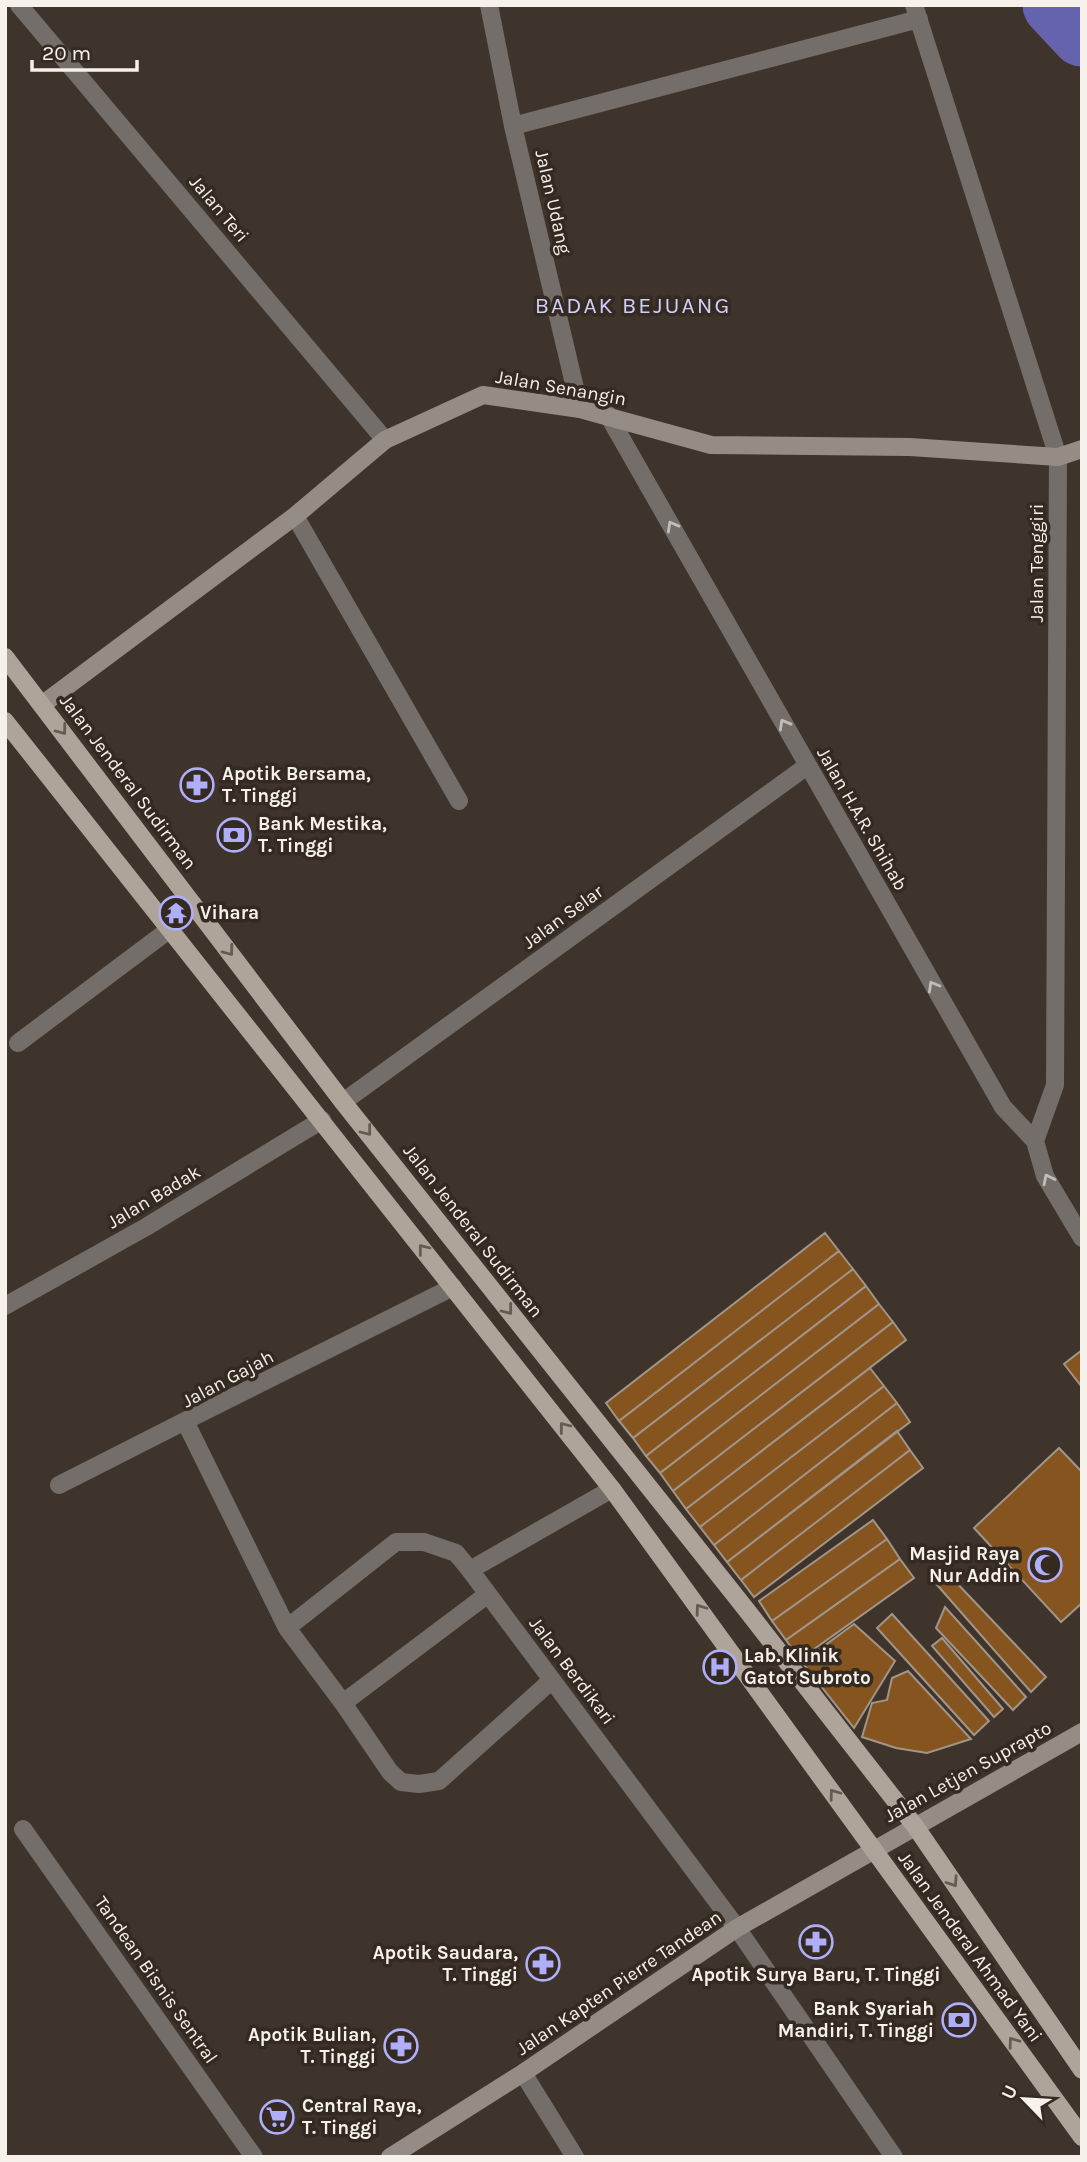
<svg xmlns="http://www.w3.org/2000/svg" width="1087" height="2162" font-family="Karla,sans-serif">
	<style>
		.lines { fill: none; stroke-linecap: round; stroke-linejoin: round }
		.river { stroke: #6562ae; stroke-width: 63 }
		.building { fill: #86551f; stroke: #a1958a; stroke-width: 2 }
		.lane { stroke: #736e69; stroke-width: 18 }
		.street { stroke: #736e69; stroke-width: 18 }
		.secondary { stroke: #958c85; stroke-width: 18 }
		.primary { stroke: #afa49a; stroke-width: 18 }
		.oneway { stroke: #c2bdb7 }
		.oneway2 { stroke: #655b51 }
		.labels { text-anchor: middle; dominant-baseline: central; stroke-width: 7; stroke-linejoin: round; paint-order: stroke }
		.street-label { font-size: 19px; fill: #f7f1eb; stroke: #342a21 }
		.poi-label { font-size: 19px; font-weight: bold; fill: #f7f1eb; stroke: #342a21; text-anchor: start }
		.quarter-label { font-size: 23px; letter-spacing: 2px; fill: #cdcffa; stroke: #342a21 }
	</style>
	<rect width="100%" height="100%" fill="#3f342b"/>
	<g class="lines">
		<path class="river" d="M1054 5 1082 35"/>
	</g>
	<path class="building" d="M825 1233 839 1251 619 1421 606 1403Z
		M839 1251 853 1269 633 1438 619 1421Z
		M853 1269 866 1286 646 1456 633 1438Z
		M866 1286 879 1304 660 1473 646 1456Z
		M879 1304 893 1322 673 1491 660 1473Z
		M893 1322 906 1340 686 1509 673 1491Z
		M1082 1350V1387L1064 1364Z
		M870 1368 884 1386 700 1527 686 1509Z
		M884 1386 897 1403 714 1545 700 1527Z
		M897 1403 910 1422 727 1562 714 1545Z
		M897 1431 910 1450 741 1580 727 1562Z
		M1059 1448 1082 1472V1603L1061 1622 974 1528Z
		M910 1450 923 1468 754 1597 741 1580Z
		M873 1520 887 1539 772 1621 759 1601Z
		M887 1539 900 1559 786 1640 772 1621Z
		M900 1559 914 1578 800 1659 786 1640Z
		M931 1578 953 1579 1046 1677 1031 1692Z
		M945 1607 1026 1697 1013 1710 936 1628Z
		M892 1614 989 1721 974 1735 877 1628Z
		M854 1624 895 1661 854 1728 802 1662Z
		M942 1638 1003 1709 994 1717 932 1646Z
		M908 1671 971 1739 927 1753 896 1748 862 1737 872 1703 887 1700 892 1678Z"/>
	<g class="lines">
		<path class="lane" d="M18 1043 170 929"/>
		<path class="street" d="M19 5 385 440
			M489 5 513 126 580 409
			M914 5 1058 457 1055 1085 1035 1141
			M513 126 919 19
			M608 415 1003 1107 1035 1141 1045 1176 1082 1238
			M295 516 459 801
			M343 1102 807 766
			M5 1306 146 1227 322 1120
			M59 1485 185 1421
			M612 1489 470 1570 737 1928 894 2157
			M470 1570 456 1553 424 1542H396L287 1628 343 1703 390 1772 401 1782 419 1784 439 1781 552 1680
			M287 1628 185 1421 453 1287
			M343 1703 488 1594
			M23 1829 254 2157
			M523 2073 575 2157"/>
		<path class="secondary" d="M43 704 295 516 385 440 483 395 580 409 711 445 910 447 1058 457 1082 449
			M390 2157 523 2073 737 1928 1082 1732"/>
		<path class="primary" d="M5 657 343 1102 745 1608 915 1826 1082 2070
			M5 721 612 1489 1082 2137"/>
	</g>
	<defs><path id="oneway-chevron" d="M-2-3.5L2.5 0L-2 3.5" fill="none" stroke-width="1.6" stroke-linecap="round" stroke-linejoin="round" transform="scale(1.75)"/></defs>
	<g class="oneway">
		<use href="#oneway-chevron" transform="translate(672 526) rotate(-119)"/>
		<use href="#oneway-chevron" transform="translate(784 724) rotate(-119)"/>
		<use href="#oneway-chevron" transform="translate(933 986) rotate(-120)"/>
		<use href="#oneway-chevron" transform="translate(1048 1179) rotate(-116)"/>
	</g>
	<g class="oneway2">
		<use href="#oneway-chevron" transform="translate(62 730) rotate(53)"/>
		<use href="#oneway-chevron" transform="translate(229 951) rotate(53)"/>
		<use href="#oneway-chevron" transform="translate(367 1131) rotate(52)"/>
		<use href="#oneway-chevron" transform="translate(423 1249) rotate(-128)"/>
		<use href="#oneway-chevron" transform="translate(508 1310) rotate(52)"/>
		<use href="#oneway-chevron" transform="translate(564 1427) rotate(-128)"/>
		<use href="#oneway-chevron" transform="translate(700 1609) rotate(-126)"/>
		<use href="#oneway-chevron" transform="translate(834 1794) rotate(-126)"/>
		<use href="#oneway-chevron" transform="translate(953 1882) rotate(56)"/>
		<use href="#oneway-chevron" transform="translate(1013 2042) rotate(-126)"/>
	</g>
	<defs>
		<symbol id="pharmacy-ring" viewBox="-11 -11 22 22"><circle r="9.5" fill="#342a21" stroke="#aeaefa" stroke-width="1.5"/><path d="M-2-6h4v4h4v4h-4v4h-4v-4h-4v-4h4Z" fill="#aeaefa"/></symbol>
		<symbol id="bank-ring" viewBox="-11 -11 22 22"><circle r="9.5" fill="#342a21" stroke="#aeaefa" stroke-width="1.5"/><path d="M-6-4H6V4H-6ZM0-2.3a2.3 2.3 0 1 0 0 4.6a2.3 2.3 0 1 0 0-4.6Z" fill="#aeaefa"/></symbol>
		<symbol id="temple-ring" viewBox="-11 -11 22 22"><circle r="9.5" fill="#342a21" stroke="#aeaefa" stroke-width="1.5"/><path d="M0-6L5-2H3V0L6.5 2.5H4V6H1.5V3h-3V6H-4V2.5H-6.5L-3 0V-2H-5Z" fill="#aeaefa"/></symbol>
		<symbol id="mosque-ring" viewBox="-11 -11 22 22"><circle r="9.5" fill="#342a21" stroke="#aeaefa" stroke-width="1.5"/><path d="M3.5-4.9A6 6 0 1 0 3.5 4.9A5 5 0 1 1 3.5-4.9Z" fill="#aeaefa"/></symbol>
		<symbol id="hospital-ring" viewBox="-11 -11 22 22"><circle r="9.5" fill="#342a21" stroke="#aeaefa" stroke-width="1.5"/><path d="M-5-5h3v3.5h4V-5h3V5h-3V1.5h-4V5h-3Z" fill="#aeaefa"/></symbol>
		<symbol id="supermarket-ring" viewBox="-11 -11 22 22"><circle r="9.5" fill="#342a21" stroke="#aeaefa" stroke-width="1.5"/><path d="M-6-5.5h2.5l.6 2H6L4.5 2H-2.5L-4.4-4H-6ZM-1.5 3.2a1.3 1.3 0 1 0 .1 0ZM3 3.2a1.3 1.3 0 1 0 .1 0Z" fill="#aeaefa"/></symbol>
	</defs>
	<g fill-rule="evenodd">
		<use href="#pharmacy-ring" x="178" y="766" width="38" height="38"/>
		<use href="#bank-ring" x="215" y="816" width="38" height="38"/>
		<use href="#temple-ring" x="157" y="894" width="38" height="38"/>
		<use href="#mosque-ring" x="1026" y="1546" width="38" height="38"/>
		<use href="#hospital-ring" x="701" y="1648" width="38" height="38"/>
		<use href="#pharmacy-ring" x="797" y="1923" width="38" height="38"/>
		<use href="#pharmacy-ring" x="524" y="1945" width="38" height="38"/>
		<use href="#bank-ring" x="940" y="2001" width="38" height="38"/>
		<use href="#pharmacy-ring" x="382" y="2027" width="38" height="38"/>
		<use href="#supermarket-ring" x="258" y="2098" width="38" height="38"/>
	</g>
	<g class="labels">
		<g class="street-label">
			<text transform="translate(553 202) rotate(77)">Jalan Udang</text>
			<text transform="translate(219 209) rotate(50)">Jalan Teri</text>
			<text transform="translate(561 388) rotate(10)">Jalan Senangin</text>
			<text transform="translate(1037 563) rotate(-90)">Jalan Tenggiri</text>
			<text transform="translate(128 782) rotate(53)">Jalan Jenderal Sudirman</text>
			<text transform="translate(862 819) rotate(60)">Jalan H.A.R. Shihab</text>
			<text transform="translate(563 917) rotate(-36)">Jalan Selar</text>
			<text transform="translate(154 1197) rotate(-31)">Jalan Badak</text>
			<text transform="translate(473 1231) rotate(52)">Jalan Jenderal Sudirman</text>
			<text transform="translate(228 1379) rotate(-28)">Jalan Gajah</text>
			<text transform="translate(572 1671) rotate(53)">Jalan Berdikari</text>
			<text transform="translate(968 1772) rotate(-29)">Jalan Letjen Suprapto</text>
			<text transform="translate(970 1947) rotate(54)">Jalan Jenderal Ahmad Yani</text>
			<text transform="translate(156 1980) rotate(55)">Tandean Bisnis Sentral</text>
			<text transform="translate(619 1983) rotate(-34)">Jalan Kapten Pierre Tandean</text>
		</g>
		<g class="poi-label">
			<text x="222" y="774">Apotik Bersama,<tspan x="222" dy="22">T. Tinggi</tspan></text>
			<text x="258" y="824">Bank Mestika,<tspan x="258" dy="22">T. Tinggi</tspan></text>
			<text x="200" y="913">Vihara</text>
			<text x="1020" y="1554" text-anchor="end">Masjid Raya<tspan x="1020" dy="22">Nur Addin</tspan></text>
			<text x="744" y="1656">Lab. Klinik<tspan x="744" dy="22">Gatot Subroto</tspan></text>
			<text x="518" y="1953" text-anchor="end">Apotik Saudara,<tspan x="518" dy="22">T. Tinggi</tspan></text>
			<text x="816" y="1975" text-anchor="middle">Apotik Surya Baru, T. Tinggi</text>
			<text x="934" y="2009" text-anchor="end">Bank Syariah<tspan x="934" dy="22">Mandiri, T. Tinggi</tspan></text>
			<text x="376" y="2035" text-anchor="end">Apotik Bulian,<tspan x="376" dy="22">T. Tinggi</tspan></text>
			<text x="302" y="2106">Central Raya,<tspan x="302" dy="22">T. Tinggi</tspan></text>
		</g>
		<g class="quarter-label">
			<text x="633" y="305">BADAK BEJUANG</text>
		</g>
	</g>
	<rect width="1087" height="2162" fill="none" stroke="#f7f1eb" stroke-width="14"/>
	<g transform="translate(1024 2099) rotate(295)" stroke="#342a21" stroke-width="5" paint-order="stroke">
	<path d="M0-5L12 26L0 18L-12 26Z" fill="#f7f1eb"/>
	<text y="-10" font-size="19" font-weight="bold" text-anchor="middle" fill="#f7f1eb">U</text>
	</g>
	<path d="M32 60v10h105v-10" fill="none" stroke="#f7f1eb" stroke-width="3.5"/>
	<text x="42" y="60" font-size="21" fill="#f7f1eb" stroke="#342a21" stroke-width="5" paint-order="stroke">20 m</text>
</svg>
